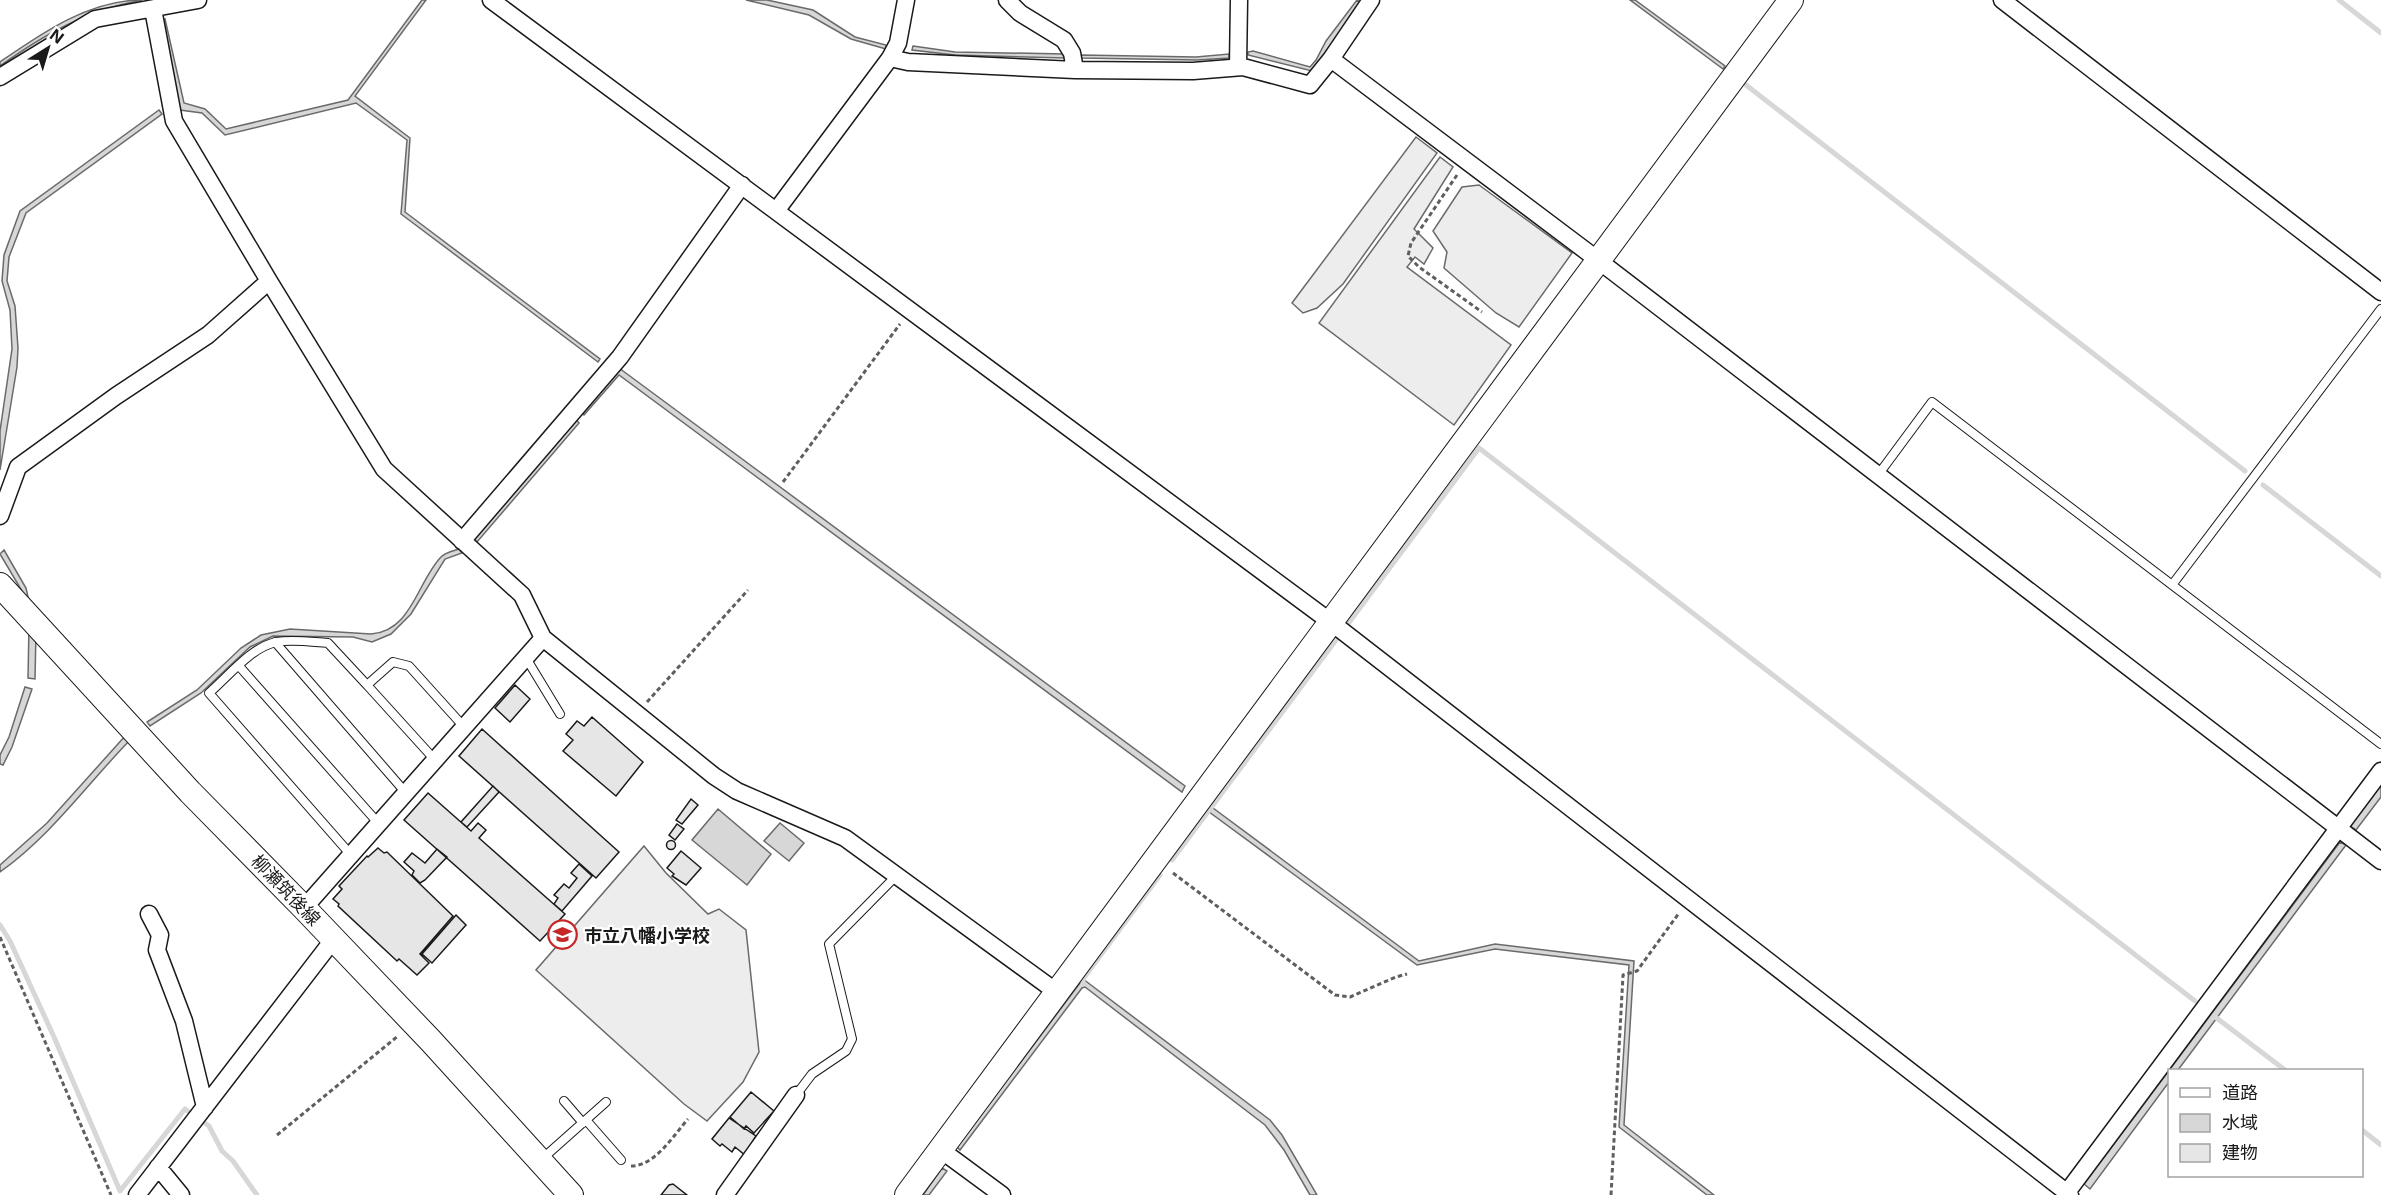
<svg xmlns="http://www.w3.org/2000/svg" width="2381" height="1195" font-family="Inter,'Noto Sans JP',sans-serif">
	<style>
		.built { fill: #ededed; stroke: #6a6a6a; stroke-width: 1.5 }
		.water { fill: #d7d7d7; stroke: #6a6a6a; stroke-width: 1.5 }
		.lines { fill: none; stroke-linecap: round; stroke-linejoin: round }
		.stream { stroke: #d7d7d7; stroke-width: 5 }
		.building { fill: #e6e6e6; stroke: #1a1a1a; stroke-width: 1.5 }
		.lane-casing { stroke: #1a1a1a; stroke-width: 10 }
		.street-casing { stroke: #1a1a1a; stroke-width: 19 }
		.secondary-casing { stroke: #1a1a1a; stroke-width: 26 }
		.path { stroke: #5f5f5f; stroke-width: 3; stroke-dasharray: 4.5 3; stroke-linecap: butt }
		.lane { stroke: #fff; stroke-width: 8 }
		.street { stroke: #fff; stroke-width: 16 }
		.secondary { stroke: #fff; stroke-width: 24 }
		.labels { text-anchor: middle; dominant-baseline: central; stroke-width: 4.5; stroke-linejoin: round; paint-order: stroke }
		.street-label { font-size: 18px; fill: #1a1a1a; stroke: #fff }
		.poi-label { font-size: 18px; font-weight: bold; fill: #1a1a1a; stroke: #fff; text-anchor: start }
	</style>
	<rect width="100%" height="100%" fill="#fff"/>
	<path class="built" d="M1416 137 1437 153 1343 284 1317 308 1303 313 1292 303Z
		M1440 157 1453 167 1414 229 1433 248 1424 264 1415 257 1407 267 1511 345 1454 425 1319 323Z
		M1479 185 1572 253 1519 327 1496 313 1444 268 1447 252 1433 231 1462 187Z
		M644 846 666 873 708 914 719 909 746 930 759 1052 743 1082 707 1121 684 1104 536 970Z"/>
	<path class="water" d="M142 0C87 10 45 34 0 66V62C42 33 89 0 142 0Z
		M422 0H426L355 96 410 138 405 212 600 359 598 362 401 214 407 140 356 103 225 135 202 113 180 110 160 20 165 19 184 103 205 109 226 129 348 100Z
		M746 0H767L813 10 855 37 886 45V49L851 39 809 15Z
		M1357 0 1361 3 1312 71 1248 55V52L1253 51 1310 67 1316 60 1326 41Z
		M1630 0H1635L1725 66 1723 69Z
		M913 46 955 52 1065 54 1066 58 955 55 912 50Z
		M1229 54V58L1197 60 1081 58V55L1196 57Z
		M159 110 162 114 26 213 9 257 7 281 15 306 18 348 17 367 0 470V431L12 349 10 310 2 281 4 255 20 211Z
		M619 368 1185 786 1182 792 619 375 584 415 580 412Z
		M575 418 579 423 477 542 474 539Z
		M459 549 462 553 445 559 411 614 391 634 372 642 353 637 273 636 250 647 201 693 150 726 147 722 197 690 241 648 261 635 290 629 371 634C412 631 417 582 441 557 446 552 453 551 459 549Z
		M4 550 26 588 36 632 35 679 28 678 29 625 22 591 0 554Z
		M25 687 32 689 12 747 3 765 0 764V755L9 737Z
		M126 735 131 739C88 783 51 836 0 872V865L47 823Z
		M2381 785V797L2356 830 2350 826Z
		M1209 805 1419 961 1495 944 1634 961 1624 1125 1714 1195H1707L1619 1127 1629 965 1495 949 1417 965 1205 809Z
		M718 809 771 854 747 885 692 840Z
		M780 823 804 843 789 861 764 841Z
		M2340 842 2346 845 2178 1070H2170L2169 1082 2090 1189 2084 1184Z
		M1083 979 1270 1120 1282 1135 1317 1195H1310L1284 1150 1265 1125 1085 987 1082 988 960 1150 957 1147Z
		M942 1168 947 1171 929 1195H923Z"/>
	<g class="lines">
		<path class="stream" d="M2339 0 2381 33
			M1746 85 2245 471
			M2263 485 2381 576
			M1172 860 1479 448 2195 1001
			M0 925 10 941 54 1037 120 1191 185 1109 189 1112
			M1083 983V979L1160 875
			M2214 1016 2285 1070
			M199 1119 209 1126 222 1151 233 1161 257 1195
			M2362 1130 2381 1145"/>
	</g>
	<path class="building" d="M515 685 530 699 510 722 495 708Z
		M592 717 643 762 616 796 563 751 573 740 566 734 577 721 584 726Z
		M482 729 619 852 596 878 459 756Z
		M493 786 499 792 467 827 461 822Z
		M428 793 471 831 478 823 486 830 479 838 565 914 540 941 404 820Z
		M691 799 698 805 682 824 676 820Z
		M677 824 684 829 675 840 669 835Z
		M666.5 845a4.5 4.5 0 1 1 9 0a4.5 4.5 0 1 1-9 0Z
		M378 848 384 853 387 852 453 916 420 954 429 963 417 975 399 959 397 961 338 906 339 904 333 899 342 889 339 886 367 856 368 857Z
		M437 849 447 857 425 880 420 883 412 875 414 871 404 862 412 853 425 863Z
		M681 851 701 868 686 885 672 876 674 874 667 868Z
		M579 864 592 876 562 911 554 904 558 898 554 895 564 884 569 888 577 878 571 873Z
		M456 915 466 925 432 963 422 954Z
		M751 1092 774 1111 754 1133 746 1126 744 1129 730 1117Z
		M729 1118 756 1136 745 1155 735 1147 732 1152 722 1144 720 1146 712 1139Z
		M673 1184 687 1195H661L669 1185Z"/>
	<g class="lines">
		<defs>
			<path id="lane" d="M1878 475 1932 402 2381 744
				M2172 585 2381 309
				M275 642 406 793
				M526 658 560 714
				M239 666 379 824
				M367 685 435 760
				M351 855 209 693C229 676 250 648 276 642 294 639 311 642 328 643L367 685 393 662 409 666 465 728
				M796 1095 812 1074 846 1051 852 1039 829 944 897 875
				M564 1101 583 1123
				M586 1120 621 1160
				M542 1159 606 1102"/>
			<path id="street" d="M491 0 1332 623 2070 1195
				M1007 0 1020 13 1064 40 1072 53 1075 70
				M2002 0 2381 292
				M153 9 174 121 269 281 384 469 522 595 543 638 714 776 737 791 845 838 1058 993
				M890 58 898 43 906 0
				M1331 59 1590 254 2381 861
				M1238 67 1239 0
				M0 77 95 19 198 0
				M776 211 890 58 908 62 1075 70 1193 71 1243 67 1310 85 1331 59 1371 0
				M0 516 18 467 116 396 208 335 269 281
				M462 541 620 357 742 185
				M304 908 543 638
				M149 914 160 935 157 950 184 1021 205 1107
				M941 1150 1002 1195
				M158 1167 181 1195
				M137 1195 333 940
				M725 1195 796 1095
				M2065 1195 2381 771"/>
			<path id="secondary" d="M0 585 190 792 304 908 431 1041 571 1195
				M907 1195 1791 0"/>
		</defs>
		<use href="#lane" class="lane-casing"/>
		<use href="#street" class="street-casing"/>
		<use href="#secondary" class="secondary-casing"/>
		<path class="path" d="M1457 175 1411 243 1408 256 1419 267 1482 312
			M783 482 900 324
			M647 702 748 590
			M1173 873 1335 995 1350 997 1396 977 1407 974
			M0 937 111 1195
			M277 1135 398 1036
			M631 1166C655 1166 673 1136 688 1119
			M1611 1195 1623 975 1637 971 1679 913"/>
		<use href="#lane" class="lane"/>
		<use href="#street" class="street"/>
		<use href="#secondary" class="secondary"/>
	</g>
	<defs>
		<symbol id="school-ring" viewBox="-11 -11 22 22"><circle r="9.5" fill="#fff" stroke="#c62828" stroke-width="1.5"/><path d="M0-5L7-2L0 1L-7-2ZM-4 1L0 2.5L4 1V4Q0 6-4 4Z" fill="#c62828"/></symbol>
	</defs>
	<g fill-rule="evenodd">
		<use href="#school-ring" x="546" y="918" width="33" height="33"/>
	</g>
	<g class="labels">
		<g class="street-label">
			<text transform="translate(286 890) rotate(46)">柳瀬筑後線</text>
		</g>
		<g class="poi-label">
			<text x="584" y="935">市立八幡小学校</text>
		</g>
	</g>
	<rect x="2168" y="1069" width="195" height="108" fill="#ffffff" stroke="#a3a3a3" stroke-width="1.5"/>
	<rect x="2180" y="1088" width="30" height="9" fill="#ffffff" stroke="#a3a3a3" stroke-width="1.5"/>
	<text x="2222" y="1099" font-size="18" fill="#1a1a1a">道路</text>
	<rect x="2180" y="1114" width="30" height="18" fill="#d7d7d7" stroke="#a3a3a3" stroke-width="1.5"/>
	<text x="2222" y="1129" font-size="18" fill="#1a1a1a">水域</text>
	<rect x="2180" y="1144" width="30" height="18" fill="#e6e6e6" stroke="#a3a3a3" stroke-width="1.5"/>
	<text x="2222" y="1159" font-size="18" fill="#1a1a1a">建物</text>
	<g transform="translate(48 48) rotate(37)" stroke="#ffffff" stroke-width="4.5" paint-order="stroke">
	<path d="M0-4.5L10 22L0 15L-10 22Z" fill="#1a1a1a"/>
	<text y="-9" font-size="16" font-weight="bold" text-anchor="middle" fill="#1a1a1a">N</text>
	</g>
</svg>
